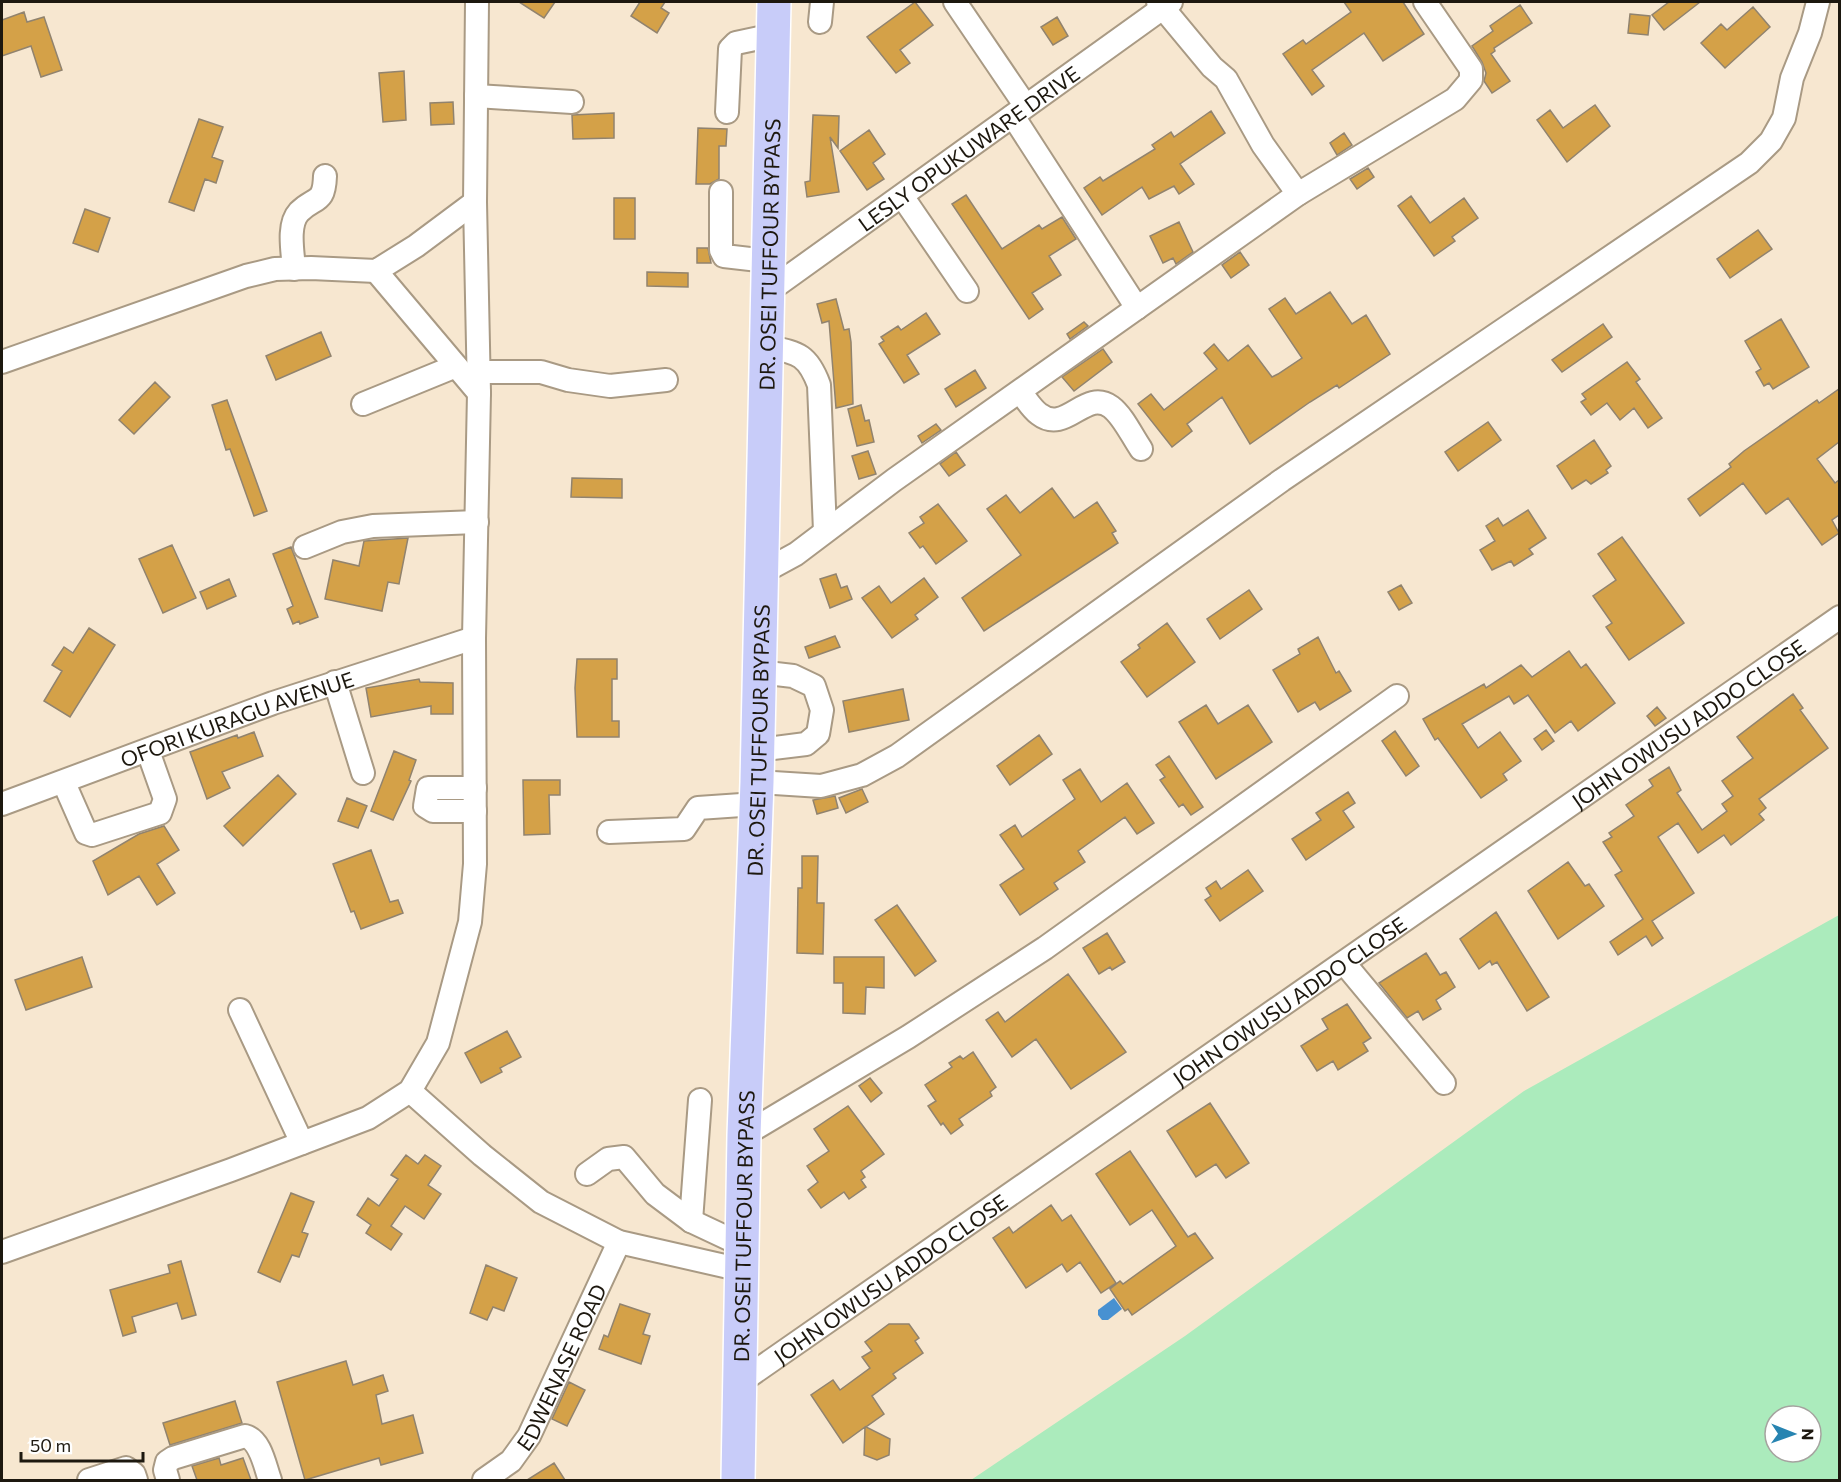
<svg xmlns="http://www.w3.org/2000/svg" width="1841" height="1482" font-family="Commissioner,sans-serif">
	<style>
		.green { fill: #abebbc; fill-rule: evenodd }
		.water { fill: #4891d1 }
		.building { fill: #d4a148; stroke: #91836e; stroke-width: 1.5 }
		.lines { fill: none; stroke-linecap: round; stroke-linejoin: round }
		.minor-casing { stroke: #a99a84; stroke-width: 26 }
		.highway-casing { stroke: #fff; stroke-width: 36 }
		.minor { stroke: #fff; stroke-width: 22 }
		.highway { stroke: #c8ccf9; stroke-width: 33 }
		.labels { text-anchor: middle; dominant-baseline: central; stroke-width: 4.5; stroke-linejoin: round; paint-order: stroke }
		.street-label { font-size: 21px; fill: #1d180f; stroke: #fff }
	</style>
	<rect width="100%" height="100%" fill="#f7e7d0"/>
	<path class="green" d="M1839 915V1480H971L1185 1336 1524 1091ZM1775 1416H1811V1452H1775Z"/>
	<path class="water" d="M1114 1298 1122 1309 1108 1320H1102L1098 1315V1310Z"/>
	<path class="building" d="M519 2H555L544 18Z
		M640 2H665L661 8 669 13 657 33 631 16Z
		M915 2 933 25 900 50 910 63 896 73 867 37Z
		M1344 2H1403L1424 34 1383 61 1364 33 1312 70 1324 86 1312 95 1283 54 1303 40 1306 44 1351 12Z
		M1669 2H1700L1664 30 1652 15Z
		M1520 5 1532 23 1494 48 1495 51 1491 54 1510 81 1492 93 1484 81 1486 73 1482 62 1472 46 1493 31 1490 26Z
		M1753 7 1770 27 1725 68 1701 43 1721 24 1727 30Z
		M24 12 27 22 44 17 62 70 41 77 31 46 2 56V20Z
		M1630 14 1650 16 1648 35 1628 33Z
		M1057 17 1068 36 1053 45 1041 27Z
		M404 71 406 120 383 122 379 73Z
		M453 102 454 124 431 125 430 103Z
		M1595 105 1610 126 1567 162 1537 120 1550 110 1563 128Z
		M1211 111 1225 133 1180 164 1194 184 1179 194 1174 186 1149 199 1142 187 1102 215 1084 188 1100 177 1103 181 1155 149 1152 145 1171 132 1174 137Z
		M614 113V138L573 139 572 115Z
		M813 115 839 116 838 148 830 137 839 192 807 197 805 182 810 181Z
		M199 119 223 127 212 157 223 161 216 183 205 179 194 211 169 202Z
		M698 128 727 129 726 146H719V179L710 184H696Z
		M869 130 885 154 873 163 884 179 867 190 840 151Z
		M1344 133 1352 145 1337 155 1330 143Z
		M1368 168 1374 177 1357 189 1350 179Z
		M966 195 1002 249 1039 225 1042 229 1062 217 1076 239 1049 256 1061 275 1032 293 1043 309 1029 319 952 204Z
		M1411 196 1430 223 1464 198 1478 218 1452 237 1455 241 1434 256 1398 206Z
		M614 198H635V239H614Z
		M85 209 110 218 98 252 73 243Z
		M1179 222 1193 252 1176 264 1173 258 1163 263 1150 236Z
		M1758 230 1772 249 1730 278 1717 259Z
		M697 248H708L711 263H697Z
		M1240 252 1249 265 1231 278 1222 265Z
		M647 272 688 273V287L647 286Z
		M1330 292 1352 324 1366 315 1390 354 1339 388 1337 385 1310 402 1250 444 1222 397 1187 424 1192 431 1172 447 1138 404 1151 394 1164 410 1217 369 1204 353 1214 344 1228 361 1248 345 1272 377 1278 374 1302 358 1269 309 1285 298 1296 314Z
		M836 299 844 330 849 329 851 342 853 404 836 408 829 321 822 323 817 304Z
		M926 313 940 334 907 355 919 374 904 383 879 344 884 341 881 337 898 326 901 330Z
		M1781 319 1809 367 1773 389 1769 383 1764 386 1756 372 1761 369 1745 341Z
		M1084 322 1088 326 1070 339 1067 334Z
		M1603 324 1612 337 1562 372 1552 360Z
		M321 332 331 356 276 380 266 356Z
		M1103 349 1112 362 1074 391 1062 377Z
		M1627 362 1640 379 1636 382 1662 418 1648 428 1634 408 1620 420 1607 403 1591 415 1581 402 1586 399 1582 394Z
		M975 370 986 388 956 407 945 389Z
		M155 382 170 397 134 434 119 420Z
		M1839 389V442L1817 459 1835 483 1839 480V515L1832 520 1839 533 1822 545 1788 498 1766 514 1743 483 1700 516 1688 499 1731 467 1729 464 1744 451 1817 400 1819 403Z
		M227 400 267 511 254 516 230 449 226 450 212 405Z
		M861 405 865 421 869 420 874 442 857 446 848 409Z
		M1488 422 1501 440 1458 471 1445 452Z
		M936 424 941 430 922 443 918 436Z
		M1594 440 1611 466 1606 470 1608 473 1591 484 1586 480 1572 489 1557 466Z
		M868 451 876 474 859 479 852 456Z
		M956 452 965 465 949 476 940 464Z
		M572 478 622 479V498L571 497Z
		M1052 488 1074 518 1097 502 1116 531 1112 533 1118 543 984 631 962 598 1021 555 987 509 1006 495 1020 513Z
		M938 504 967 541 936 564 923 546 920 548 909 533 924 523 920 517Z
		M1528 510 1546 538 1529 549 1533 554 1514 566 1511 561 1492 570 1480 550 1495 541 1486 526 1498 518 1503 526Z
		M1622 537 1684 623 1629 660 1606 627 1612 623 1593 596 1616 580 1598 554Z
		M408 538 399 584 388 582 382 611 325 599 333 560 359 566 364 541Z
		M172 545 196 598 163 613 139 559Z
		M291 547 318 617 300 624 299 621 293 624 287 609 293 606 273 554Z
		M836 574 841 588 847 586 852 599 830 608 820 579Z
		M924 578 938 597 915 615 918 619 892 638 862 598 879 586 891 603Z
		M229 579 236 596 207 609 200 592Z
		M1401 585 1412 603 1399 610 1388 592Z
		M1249 590 1262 609 1220 639 1207 619Z
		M1167 623 1195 662 1147 697 1121 662 1140 648 1138 645Z
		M89 628 115 645 70 717 44 701 62 671 52 665 64 647 73 653Z
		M835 636 840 647 809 658 805 647Z
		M1318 637 1336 673 1339 671 1351 691 1320 710 1315 702 1298 712 1273 670 1300 654 1298 649Z
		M1569 651 1581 668 1586 664 1615 703 1578 731 1571 721 1555 733 1528 695 1514 704 1509 696 1462 724 1478 748 1500 732 1521 761 1503 774 1507 780 1481 798 1438 738 1435 740 1423 719 1484 684 1486 688 1521 665 1532 677Z
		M577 659H617V679H612V721H619V737H577L575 688Z
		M419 679 420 682 453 683V714H431V706L371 717 366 688Z
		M903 689 909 720 849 732 843 701Z
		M1793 694 1803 708 1800 710 1828 748 1759 799 1766 808 1759 814 1764 820 1731 845 1724 835 1698 853 1678 823 1658 837 1694 893 1652 921 1663 938 1652 946 1646 936 1618 955 1610 942 1643 919 1615 875 1622 871 1603 842 1612 837 1609 833 1634 816 1626 805 1653 786 1649 780 1669 767 1681 790 1677 793 1702 830 1727 811 1722 804 1733 796 1722 781 1753 758 1737 737Z
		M1206 705 1218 724 1248 705 1272 742 1216 779 1179 722Z
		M1657 707 1666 718 1655 726 1647 716Z
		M1546 730 1554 741 1542 750 1534 739Z
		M1395 731 1419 766 1406 776 1382 741Z
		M254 732 263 756 222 772 230 788 207 799 190 752 237 735 238 738Z
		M1039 735 1052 754 1010 785 997 766Z
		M394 751 416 760 409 780 411 781 393 820 371 811Z
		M1169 756 1203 807 1191 815 1183 804 1179 807 1160 780 1165 777 1156 765Z
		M1080 769 1101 802 1127 783 1154 823 1137 834 1125 817 1078 851 1085 862 1054 883 1058 889 1020 915 1000 885 1024 869 1000 835 1015 825 1022 837 1075 799 1063 780Z
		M278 775 296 794 243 846 224 826Z
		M523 780H560V795H549L550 834 524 835Z
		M862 789 868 802 846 813 839 798Z
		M1348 792 1355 803 1343 811 1354 827 1306 860 1292 839 1321 820 1316 813Z
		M835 796 838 808 817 814 813 800Z
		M347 798 367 806 358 828 338 821Z
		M164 826 179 850 157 864 175 893 157 905 139 876 108 895 93 861 139 834Z
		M371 850 390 902 398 900 403 913 361 929 354 911 351 912 333 864Z
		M802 856H818L817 903H824L823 954 797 953 798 888H802Z
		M1568 862 1585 886 1589 884 1604 906 1558 939 1528 891Z
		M1248 870 1263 891 1220 921 1205 900 1211 896 1206 888 1216 881 1221 889Z
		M897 905 936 961 915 976 875 920Z
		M1496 912 1549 997 1527 1011 1497 962 1492 965 1490 961 1479 969 1460 939Z
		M1107 933 1125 962 1112 970 1110 967 1099 974 1083 948Z
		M1426 953 1440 975 1446 972 1455 987 1436 1000 1441 1009 1423 1020 1418 1011 1407 1018 1379 983Z
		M82 957 92 987 26 1010 15 980Z
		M834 957H884V988L866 987 865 1014 843 1013V983H834Z
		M1068 974 1126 1052 1071 1089 1036 1039 1012 1057 986 1020 998 1012 1005 1022Z
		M1347 1004 1371 1038 1363 1043 1368 1051 1338 1070 1333 1061 1317 1071 1301 1046 1328 1029 1322 1019Z
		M507 1031 521 1057 500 1068 502 1072 481 1083 465 1053Z
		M973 1052 996 1087 990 1092 992 1096 959 1119 963 1125 951 1134 943 1123 941 1125 928 1106 936 1101 925 1085 952 1067 949 1063 960 1056 963 1059Z
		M870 1078 882 1093 871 1102 859 1086Z
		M1210 1103 1249 1163 1226 1178 1216 1164 1196 1177 1167 1131Z
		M848 1106 884 1154 861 1171 865 1177 861 1180 866 1187 849 1199 844 1192 821 1208 808 1190 818 1182 807 1166 829 1151 814 1129Z
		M1130 1151 1188 1237 1195 1233 1213 1258 1132 1315 1128 1309 1125 1311 1110 1289 1120 1281 1123 1284 1176 1246 1152 1210 1130 1225 1096 1174Z
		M406 1155 418 1164 425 1155 441 1166 428 1185 441 1194 424 1219 405 1206 391 1226 402 1234 391 1250 366 1233 371 1225 357 1215 368 1198 379 1206 398 1179 391 1175Z
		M291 1193 314 1202 302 1232 308 1234 299 1257 292 1255 280 1282 258 1272Z
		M1051 1205 1062 1221 1071 1215 1116 1283 1101 1293 1080 1262 1067 1272 1062 1264 1026 1288 993 1238 1009 1227 1013 1233Z
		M181 1261 196 1315 182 1319 177 1303 132 1317 136 1332 123 1336 110 1290 170 1273 168 1265Z
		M486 1265 517 1278 504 1311 493 1307 487 1320 470 1313Z
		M620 1304 650 1314 643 1334 650 1336 641 1364 599 1349 604 1335 608 1337Z
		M889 1324H909L919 1338 915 1341 923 1353 893 1374 896 1378 872 1396 884 1414 866 1427 890 1439 889 1455 877 1460 864 1455 865 1427 843 1443 811 1395 833 1380 840 1390 870 1368 862 1357 872 1351 865 1342Z
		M346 1361 353 1385 383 1375 388 1391 376 1395 382 1424 413 1415 423 1453 381 1465 379 1458 305 1480 277 1382Z
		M569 1382 585 1390 567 1426 552 1419Z
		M235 1401 242 1423 170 1445 163 1423Z
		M219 1458 221 1465 243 1458 251 1480H197L192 1466Z
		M554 1463 565 1480H527Z"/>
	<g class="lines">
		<defs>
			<g id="minor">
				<path d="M955 2 1025 105"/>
				<path d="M1158 2 1212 67 1226 79 1263 145 1298 194"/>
				<path d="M820 22 822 2"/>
				<path d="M476 96 572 102"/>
				<path d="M727 112 730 49 736 43 774 35"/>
				<path d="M1013 116 1137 308"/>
				<path d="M721 192V250L724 256 767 261"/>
				<path d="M902 196 967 291"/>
				<path d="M294 269C293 253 287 225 299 212 315 196 324 205 325 176"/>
				<path d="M376 271 479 393"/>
				<path id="s1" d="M766 293 1171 2"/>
				<path d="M765 346C797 353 807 353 819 385L825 531"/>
				<path d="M2 362 246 276 275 269 311 268 376 271 416 246 475 202"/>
				<path d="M479 372H541L568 380 610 386 666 380"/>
				<path d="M1021 393C1026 399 1032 409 1039 414 1066 435 1085 388 1111 407 1123 416 1132 436 1141 449"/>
				<path d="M363 404 456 366"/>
				<path d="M305 547 342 532 373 526 477 522"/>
				<path d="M761 573 796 554 894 480 1298 194 1455 99 1471 80V69L1425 2"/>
				<path d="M335 682 363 773"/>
				<path d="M758 750 806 744 818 734 822 710 814 686 793 676 759 672"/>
				<path d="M757 782 821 786 862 775 897 756 1282 480 1749 163 1771 141 1784 118 1792 78 1810 33 1818 2"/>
				<path d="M64 783 86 833 92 835 160 813 165 799 148 751"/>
				<path d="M475 788H428L425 806 433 811H475"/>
				<path id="s2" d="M2 804 273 703 474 638"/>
				<path d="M609 832 684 829 698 808 756 804"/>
				<path d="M1344 963 1444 1083"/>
				<path d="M240 1010 302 1143"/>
				<path d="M410 1091 482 1155 541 1202 619 1242 742 1270"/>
				<path d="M744 1135 908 1037 1045 948 1397 696"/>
				<path d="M587 1174 608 1159 624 1157 655 1194 691 1221 742 1245"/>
				<path d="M691 1221 700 1100"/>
				<path d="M2 1252 231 1170 368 1118 410 1091 438 1043 470 922 475 864 474 638 479 393 475 202 477 2"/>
				<path id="s3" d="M739 1383 1840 617"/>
				<path d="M89 1480 126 1468 134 1474 136 1480"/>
				<path d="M168 1480 165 1470 167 1462 173 1458 245 1436C261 1440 265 1467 270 1480"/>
				<path id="s4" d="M484 1480 511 1461 529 1436 619 1242"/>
			</g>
			<g id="highway">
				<path id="s5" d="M738 1480 744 1135 757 782 774 2"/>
			</g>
		</defs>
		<use href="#minor" class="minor-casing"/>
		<use href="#highway" class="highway-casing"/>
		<use href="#minor" class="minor"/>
		<use href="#highway" class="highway"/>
	</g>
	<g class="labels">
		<g class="street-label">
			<text stroke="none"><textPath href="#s1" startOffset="249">LESLY OPUKUWARE DRIVE</textPath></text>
			<text stroke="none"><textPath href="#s5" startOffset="1226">DR. OSEI TUFFOUR BYPASS</textPath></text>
			<text stroke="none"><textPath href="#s2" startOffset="250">OFORI KURAGU AVENUE</textPath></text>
			<text stroke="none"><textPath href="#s3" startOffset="1156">JOHN OWUSU ADDO CLOSE</textPath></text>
			<text stroke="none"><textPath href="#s5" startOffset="740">DR. OSEI TUFFOUR BYPASS</textPath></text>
			<text stroke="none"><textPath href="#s3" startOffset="670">JOHN OWUSU ADDO CLOSE</textPath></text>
			<text stroke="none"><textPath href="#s5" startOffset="254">DR. OSEI TUFFOUR BYPASS</textPath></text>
			<text stroke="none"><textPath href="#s3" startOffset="184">JOHN OWUSU ADDO CLOSE</textPath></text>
			<text stroke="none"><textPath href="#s4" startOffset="140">EDWENASE ROAD</textPath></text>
		</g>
	</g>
	<rect width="1841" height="1482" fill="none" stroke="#1d180f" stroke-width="6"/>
	<g transform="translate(1793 1434) rotate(91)"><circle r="28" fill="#ffffff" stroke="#a5a39f" stroke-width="1.5"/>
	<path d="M0-4.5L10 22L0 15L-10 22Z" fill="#2784b1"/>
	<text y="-9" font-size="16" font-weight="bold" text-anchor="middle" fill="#1d180f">N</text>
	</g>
	<path d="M21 1452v9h122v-9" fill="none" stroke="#1d180f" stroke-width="3"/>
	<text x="30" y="1452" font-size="18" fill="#1d180f" stroke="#ffffff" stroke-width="4.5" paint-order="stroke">50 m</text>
</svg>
